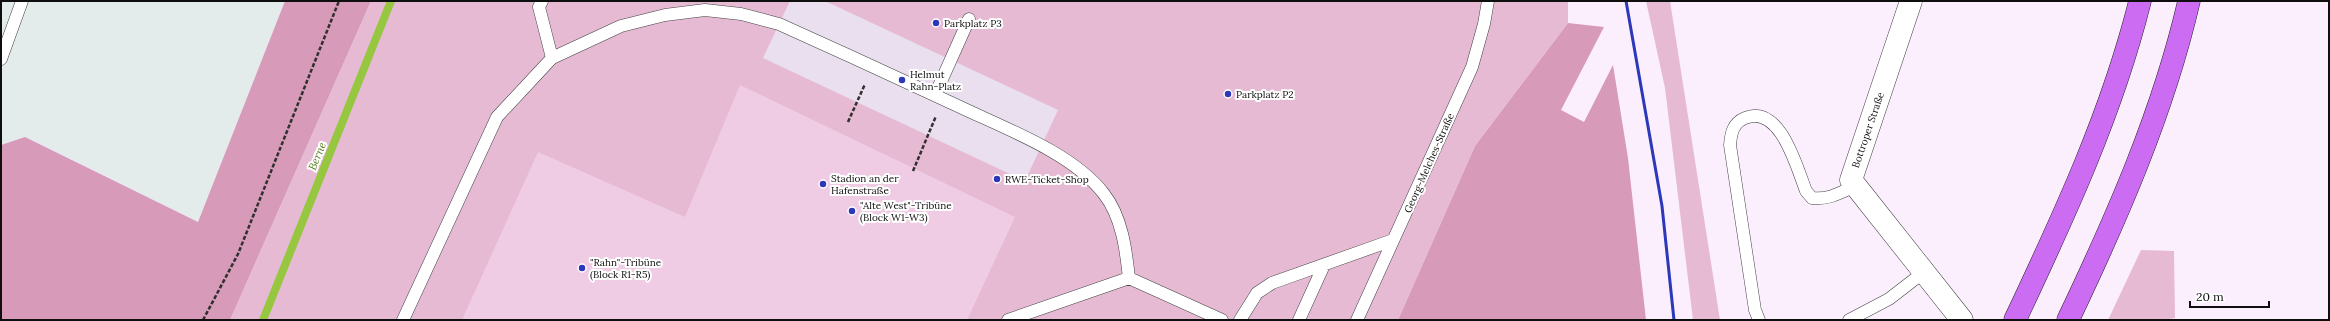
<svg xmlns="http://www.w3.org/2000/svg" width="2330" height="321" font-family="Lora,serif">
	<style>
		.industrial { fill: #e3eceb }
		.green { fill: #e7bad4 }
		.forest { fill: #d79ab8 }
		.pitch { fill: #efcce4 }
		.plaza { fill: #e9dfee }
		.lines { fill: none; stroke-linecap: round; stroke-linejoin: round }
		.stream { stroke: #97c741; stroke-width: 8 }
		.service-casing { stroke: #414141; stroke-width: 13 }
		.minor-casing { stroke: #414141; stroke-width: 23 }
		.primary-casing { stroke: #1f1f1f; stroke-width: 23 }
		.path { stroke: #303030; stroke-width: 2.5; stroke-dasharray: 4 2; stroke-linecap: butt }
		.service { stroke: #fff; stroke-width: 12 }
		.minor { stroke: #fff; stroke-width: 22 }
		.primary { stroke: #cc6cf2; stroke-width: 22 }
		.rail { stroke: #2c38b8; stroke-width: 3 }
		.poi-dot { fill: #2c38b8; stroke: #fff; stroke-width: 1.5 }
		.labels { text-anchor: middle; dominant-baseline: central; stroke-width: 4; stroke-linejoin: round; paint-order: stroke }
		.poi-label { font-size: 10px; fill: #0e0e0e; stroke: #fff; text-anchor: start }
		.street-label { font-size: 10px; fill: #0e0e0e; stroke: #fff }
		.water-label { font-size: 11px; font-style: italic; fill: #577f1b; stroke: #fff }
	</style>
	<rect width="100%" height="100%" fill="#fbeffe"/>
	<path class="industrial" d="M1 1H285L198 222 25 137 1 145Z"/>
	<path class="green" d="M371 1H1568V23L1475 146 1398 320H230Z
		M1646 1H1670L1720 320H1693L1665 88Z
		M2141 250 2174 251 2175 318 2162 320H2108Z"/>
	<path class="forest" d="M285 1H371L230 320H1V145L25 137 198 222Z
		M1568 23 1604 27 1561 110 1584 122 1613 65 1628 158 1646 320H1398L1475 146Z"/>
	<path class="pitch" d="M740 85 1015 217 967 320H462L538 152 685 217Z"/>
	<path class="plaza" d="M790 1H825L1058 110 1025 181 763 58Z"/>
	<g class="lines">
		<path class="stream" d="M263 320 391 1"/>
		<defs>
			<path id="service" d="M542 1 539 7 552 58
				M1 59 22 1
				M935 95 969 19
				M403 320 497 117 552 58 621 26 665 15 705 10 741 14 779 24C839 51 898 78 958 106 1004 128 1073 153 1104 194 1122 217 1126 250 1129 278L1222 320
				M1008 320 1129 278
				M1240 320 1257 293 1272 283 1393 240
				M1299 320 1324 265
				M1357 320 1472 67 1484 24 1488 1
				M1759 320 1755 310 1730 145C1731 133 1733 123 1745 118 1780 103 1797 168 1806 191L1812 198C1828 200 1840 193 1855 186
				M1849 320 1889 299 1924 272"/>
			<path id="minor" d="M1911 1 1851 180 1962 320"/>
			<path id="primary" d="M2015 320C2064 216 2112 113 2140 1
				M2068 320C2117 217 2163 113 2189 1"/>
		</defs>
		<use href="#service" class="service-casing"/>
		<use href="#minor" class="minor-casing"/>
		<use href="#primary" class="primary-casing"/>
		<path class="path" d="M848 122 865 84
			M913 171 936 116
			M203 320 238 254 339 1"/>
		<use href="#service" class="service"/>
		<use href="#minor" class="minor"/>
		<use href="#primary" class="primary"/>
		<path class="rail" d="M1626 1 1662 206 1674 320"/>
	</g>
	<g class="poi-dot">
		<circle cx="936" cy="23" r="4"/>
		<circle cx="902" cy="80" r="4"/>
		<circle cx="1228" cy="94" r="4"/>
		<circle cx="997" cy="179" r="4"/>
		<circle cx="823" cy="184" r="4"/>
		<circle cx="852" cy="211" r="4"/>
		<circle cx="582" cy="268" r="4"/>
	</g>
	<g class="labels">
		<g class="poi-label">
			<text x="944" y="23">Parkplatz P3</text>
			<text x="910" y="74">Helmut<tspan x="910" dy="12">Rahn-Platz</tspan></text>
			<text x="1236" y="94">Parkplatz P2</text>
			<text x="831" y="178">Stadion an der<tspan x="831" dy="12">Hafenstraße</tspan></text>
			<text x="1005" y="179">RWE-Ticket-Shop</text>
			<text x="860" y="205">"Alte West"-Tribüne<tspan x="860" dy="12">(Block W1-W3)</tspan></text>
			<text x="590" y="262">"Rahn"-Tribüne<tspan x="590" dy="12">(Block R1-R5)</tspan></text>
		</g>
		<g class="street-label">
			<text transform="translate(1868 130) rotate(-71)">Bottroper Straße</text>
			<text transform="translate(1429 163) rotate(-66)">Georg-Melches-Straße</text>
		</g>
		<g class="water-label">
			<text transform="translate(317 156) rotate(-68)">Berne</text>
		</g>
	</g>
	<rect width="2330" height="321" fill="none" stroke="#0e0e0e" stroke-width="4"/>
	<path d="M2190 301v6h79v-6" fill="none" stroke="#0e0e0e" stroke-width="2"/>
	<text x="2196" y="301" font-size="12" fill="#0e0e0e" stroke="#ffffff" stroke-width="3" paint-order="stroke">20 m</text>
</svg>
